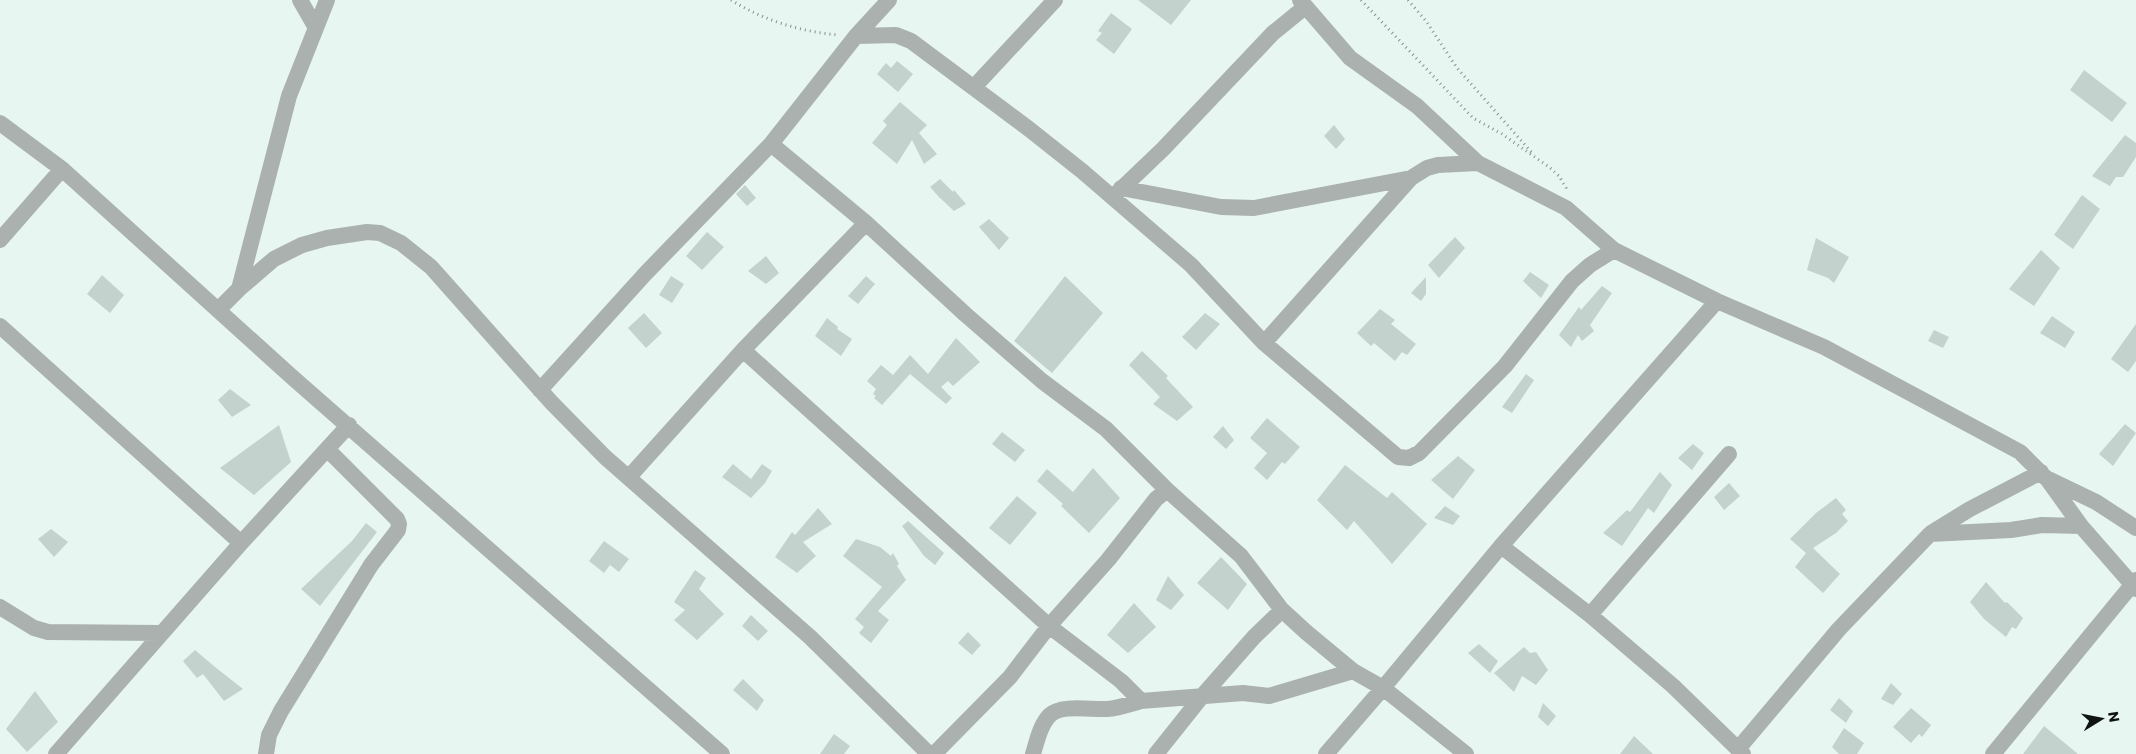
<svg xmlns="http://www.w3.org/2000/svg" width="2136" height="754" font-family="Poppins,sans-serif">
	<style>
		.building { fill: #c4d2ce }
		.lines { fill: none; stroke-linecap: round; stroke-linejoin: round }
		.path { stroke: #87908d; stroke-width: 3; stroke-dasharray: 1 4; stroke-linecap: butt }
		.minor { stroke: #aab1af; stroke-width: 16 }
	</style>
	<rect width="100%" height="100%" fill="#e8f6f2"/>
	<path class="building" d="M1138 0H1191L1171 25Z
		M1111 13 1132 29 1114 54 1096 40 1102 33 1098 31Z
		M897 61 913 74 898 92 877 74 886 63 891 68Z
		M2084 70 2127 103 2112 122 2070 90Z
		M900 102 927 125 919 133 937 154 924 164 912 140 897 164 872 143 887 125 883 121Z
		M1334 125 1345 139 1336 149 1324 136Z
		M2125 135 2136 143V157L2123 177H2116L2110 186 2092 176Z
		M940 179 953 192 954 190 966 204 954 211 939 197 930 187Z
		M745 185 756 198 747 206 736 194Z
		M2082 195 2100 209 2073 249 2054 235Z
		M989 219 1009 238 999 250 979 227Z
		M707 232 724 247 702 270 686 256Z
		M1455 237 1465 248 1439 278 1428 265Z
		M1816 238 1849 257 1834 283 1828 278 1807 270Z
		M2041 250 2060 268 2034 306 2009 289Z
		M766 256 779 273 766 284 748 271Z
		M1530 272 1549 285 1541 298 1523 281Z
		M102 275 124 295 110 313 87 294Z
		M671 276 684 284 672 303 659 295Z
		M866 276 875 284 858 304 848 296Z
		M1065 276 1103 313 1052 373 1014 341Z
		M1426 277V294L1421 301 1411 293Z
		M1602 286 1612 293 1590 325 1594 331 1582 341 1578 335 1571 347 1559 335 1579 307 1581 310Z
		M1380 309 1395 320 1391 324 1416 344 1407 355 1402 352 1395 361 1374 343 1371 346 1357 333Z
		M644 313 662 333 646 348 628 328Z
		M1205 313 1220 324 1196 350 1182 337Z
		M2052 316 2075 332 2065 348 2040 333Z
		M827 318 838 327 837 329 852 339 841 356 815 336Z
		M2136 324V361L2128 372 2111 359Z
		M1934 330 1949 337 1943 348 1928 341Z
		M956 338 980 362 953 386 948 381 941 387 952 398 946 404 910 374 882 405 874 398 876 396 873 394 876 389 867 381 881 365 893 375 910 355 928 374Z
		M1142 351 1168 376 1166 378 1193 407 1177 421 1153 404 1160 397 1129 365Z
		M1526 374 1534 380 1512 413 1502 407Z
		M230 389 251 405 232 417 218 400Z
		M1267 418 1300 447 1285 464 1282 462 1267 480 1254 468 1267 453 1250 438Z
		M2125 424 2136 433 2113 466 2099 454Z
		M279 425 291 462 254 495 220 468Z
		M1223 426 1234 440 1226 449 1213 437Z
		M1002 432 1025 450 1015 462 992 444Z
		M1693 444 1704 453 1692 470 1678 458Z
		M1458 456 1475 470 1453 499 1431 480Z
		M733 464 751 479 762 464 772 471 765 483 751 498 722 477Z
		M1345 465 1387 498 1392 492 1427 524 1392 564 1354 521 1347 530 1317 500Z
		M1093 468 1120 498 1089 533 1061 506 1063 504 1037 481 1047 469 1073 492Z
		M1660 472 1672 485 1654 513 1648 508 1622 546 1603 533 1627 510 1630 512Z
		M1729 483 1740 496 1724 510 1714 497Z
		M1017 496 1037 513 1010 545 989 528Z
		M1836 498 1846 510 1842 514 1848 521 1836 533 1813 548 1840 574 1823 593 1795 567 1806 553 1790 539 1816 513Z
		M1445 506 1460 516 1453 525 1434 518Z
		M818 508 832 524 803 542 816 556 797 573 775 557 792 532 795 535Z
		M908 521 944 553 935 565 924 556 902 526Z
		M366 523 377 532 320 606 301 589 352 541Z
		M51 529 68 542 54 557 38 539Z
		M856 539 880 547 891 556 893 553 899 564 897 566 906 580 878 611 889 620 871 643 859 633 864 627 855 619 882 587 843 556Z
		M604 541 629 559 619 572 610 565 604 573 589 561Z
		M1221 557 1247 584 1228 610 1197 583Z
		M695 570 706 578 699 589 724 614 697 640 674 620 685 610 674 602Z
		M1168 576 1184 595 1171 610 1156 600Z
		M1986 582 2005 603 2007 602 2023 618 2016 629 2012 627 2006 637 1984 619 1970 602Z
		M1134 603 1156 627 1128 653 1107 635Z
		M751 615 768 631 758 641 742 626Z
		M968 632 981 645 972 655 958 643Z
		M1479 644 1498 661 1490 673 1468 653Z
		M1524 647 1530 653 1536 652 1548 670 1536 685 1522 676 1514 692 1494 673Z
		M195 650 215 667 243 689 224 701 203 674 197 678 183 661Z
		M743 679 764 700 757 711 733 690Z
		M1891 683 1902 694 1893 705 1881 699Z
		M35 691 58 722 27 752 6 729Z
		M1839 698 1853 711 1846 723 1830 710Z
		M1543 703 1556 716 1548 726 1538 717Z
		M1911 708 1931 725 1922 737 1919 734 1911 743 1893 727Z
		M2044 726 2078 754H2023Z
		M1844 728 1864 743 1857 754H1839L1832 747Z
		M834 734 850 746 844 754H820Z
		M1634 736 1653 754H1620Z"/>
	<g class="lines">
		<path class="path" d="M731 0C763 20 801 32 839 35
			M1361 0 1473 118 1502 134 1549 167 1559 176 1566 188V192
			M1408 0 1426 21 1457 68 1534 155"/>
		<path class="minor" d="M300 0 316 28
			M1300 0 1350 58 1417 106 1478 163
			M856 36 896 35 911 41 1029 129 1082 171 1191 265 1264 343 1398 457 1409 458 1419 453 1505 366 1572 281 1590 265 1614 250
			M974 87 1055 0
			M0 123 62 169 292 377 722 754
			M771 144 866 223 965 314 1042 381 1106 429 1167 490 1156 499 1108 560 1049 626 1010 677 934 754
			M1121 188 1221 207 1254 208 1411 178
			M1117 193 1163 149 1273 33 1305 7
			M866 223 743 350 1049 626 1121 681 1141 701 1243 693 1269 696 1353 671
			M0 240 62 169
			M239 289 289 96 327 0
			M219 309 239 289 274 259 302 245 327 238 367 232 380 233 401 243 431 267 551 402 605 457 810 637 929 754
			M0 326 241 543
			M1264 343 1411 178 1427 168 1438 165 1478 163 1566 208 1614 250 1717 301 1824 347 2020 452 2046 478 2096 502 2136 528
			M540 390 645 274 771 144 856 36 889 0
			M629 477 743 350
			M2048 480 2081 526 2136 589
			M1167 490 1241 556 1282 610 1306 632 1353 671 1383 688 1326 754
			M1931 533 1970 509 2041 472
			M1501 546 1590 615 1673 686 1743 754
			M0 607 34 628 48 632 161 633
			M1590 615 1729 454
			M1738 749 1839 629 1930 534 2011 530 2042 525 2081 526
			M56 754 241 543 349 425
			M266 754 269 735 281 711 371 565 398 530 399 524 397 519 328 450
			M1033 754C1037 741 1040 725 1050 715 1061 704 1092 710 1107 709 1119 708 1130 704 1141 701
			M1156 754 1203 695 1254 637 1282 610
			M1466 754 1383 688 1501 546 1717 301
			M1993 754 2136 580"/>
	</g>
	<g transform="translate(2101 719) rotate(80)" stroke="#e8f6f2" stroke-width="4" paint-order="stroke">
	<path d="M0-4L9 19L0 12L-9 19Z" fill="#0f1412"/>
	<text y="-8" font-size="14" font-weight="bold" text-anchor="middle" fill="#0f1412">N</text>
	</g>
</svg>
